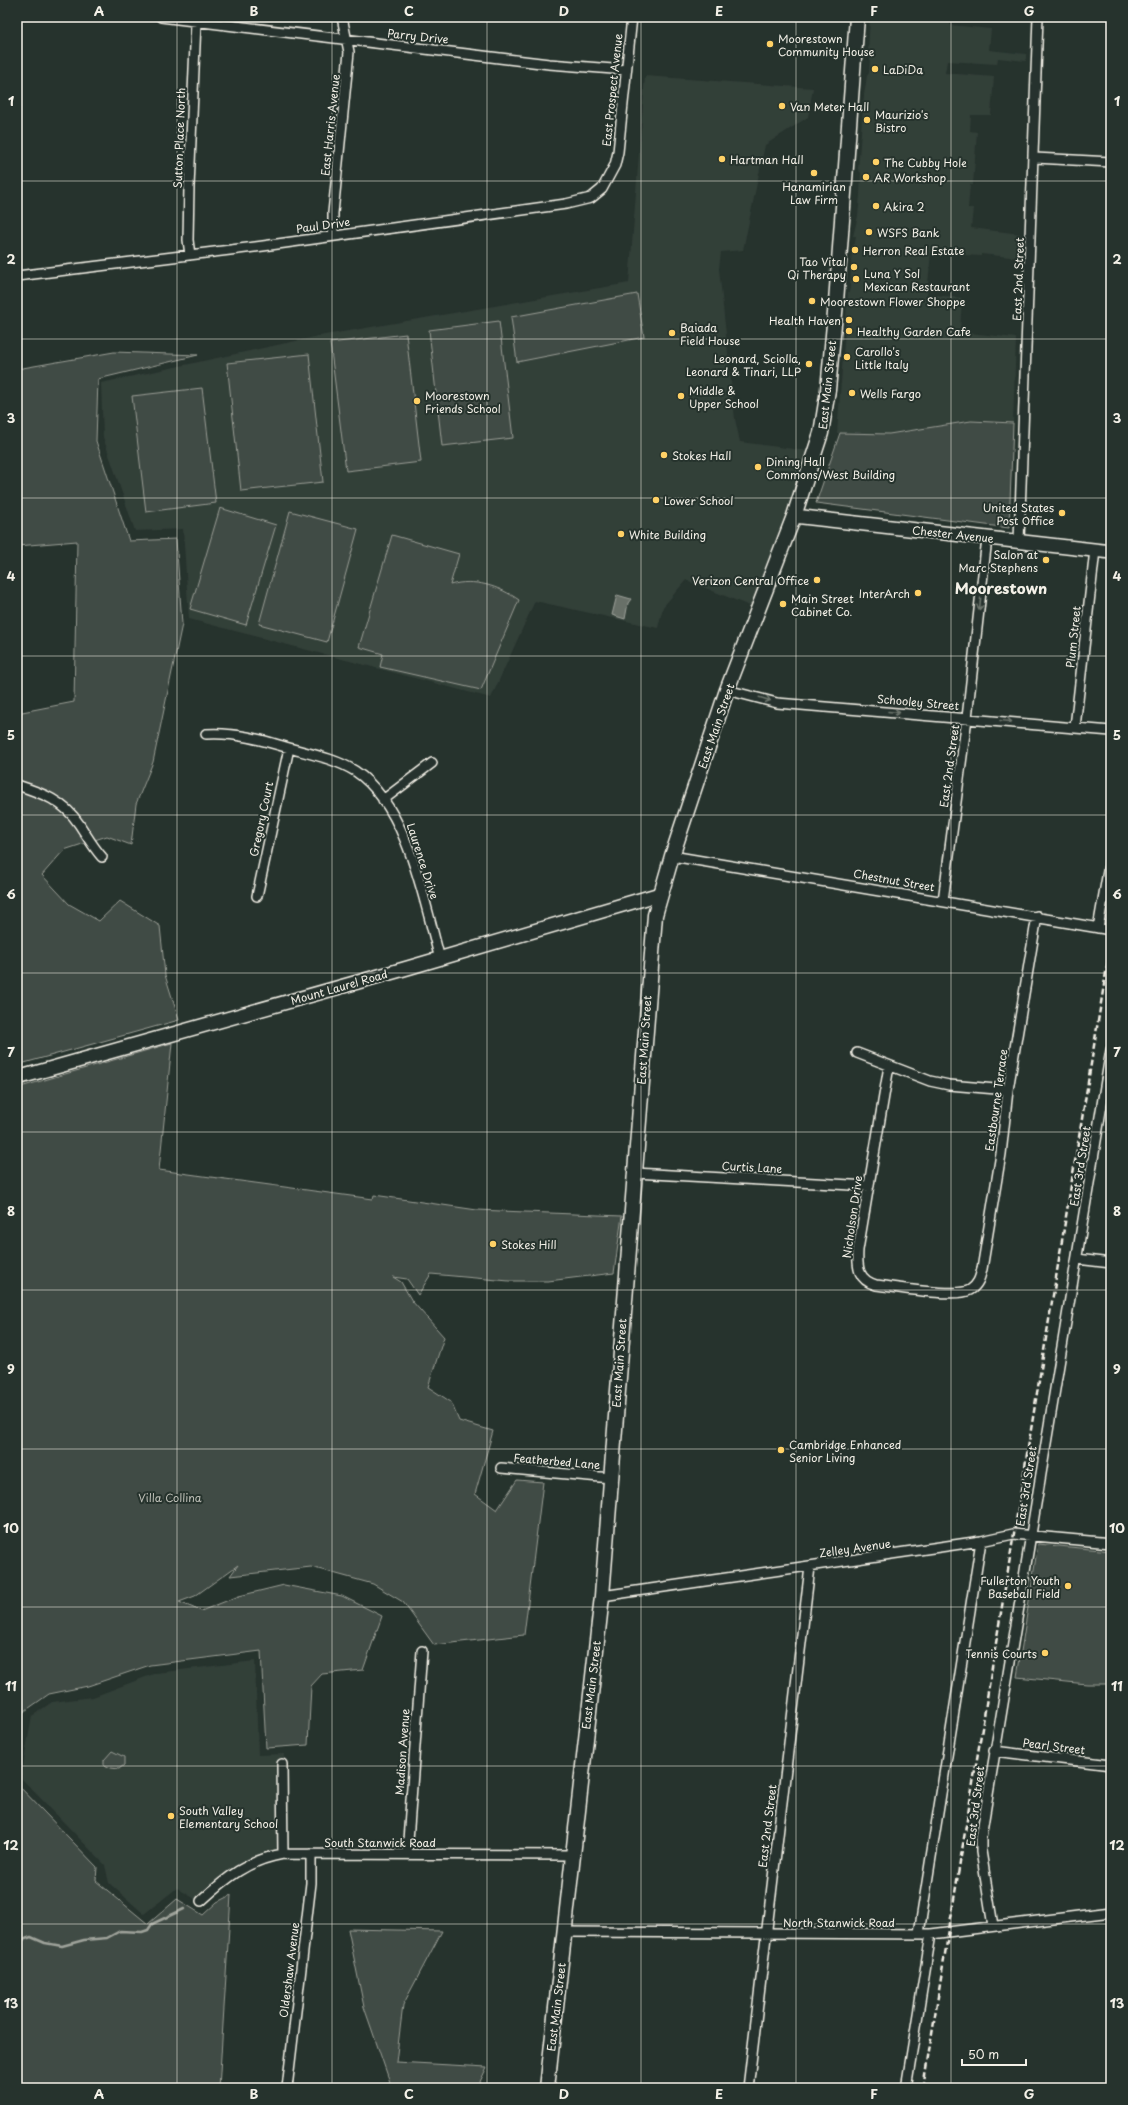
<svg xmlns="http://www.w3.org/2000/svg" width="1128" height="2105" font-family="'Playpen Sans',sans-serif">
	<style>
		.built { fill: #333f39 }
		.green { fill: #414b45; stroke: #9a9e96 }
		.water { fill: #676f68; stroke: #9fa39b }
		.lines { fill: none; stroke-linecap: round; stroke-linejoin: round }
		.stream { stroke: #9fa39b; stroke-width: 2.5 }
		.street-casing { stroke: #f4f1e8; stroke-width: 12 }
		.secondary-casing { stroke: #f4f1e8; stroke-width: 16 }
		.primary-casing { stroke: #f4f1e8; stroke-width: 17 }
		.street { stroke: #26332d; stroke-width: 9 }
		.secondary { stroke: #26332d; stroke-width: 13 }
		.primary { stroke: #26332d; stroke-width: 14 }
		.rail { stroke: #f4f1e8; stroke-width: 2.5; stroke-dasharray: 6 3; stroke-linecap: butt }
		.oneway { stroke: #6e766e }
		.grid { fill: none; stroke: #f4f1e8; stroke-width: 1; stroke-opacity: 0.55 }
		.poi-dot { fill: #ffd166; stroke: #26332d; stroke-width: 1.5 }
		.labels { text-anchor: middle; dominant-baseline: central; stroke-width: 4; stroke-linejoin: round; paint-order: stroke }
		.street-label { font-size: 11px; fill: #f4f1e8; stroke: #26332d }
		.poi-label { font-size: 11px; fill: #f4f1e8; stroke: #26332d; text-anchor: start }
		.park-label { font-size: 11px; fill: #bebfb7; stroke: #26332d }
		.district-label { font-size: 15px; font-weight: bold; fill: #f4f1e8; stroke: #26332d }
		.neatline { fill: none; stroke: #f4f1e8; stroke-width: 1.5 }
		.grid-label { font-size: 13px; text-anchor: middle; font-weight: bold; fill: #f4f1e8 }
	</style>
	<rect width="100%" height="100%" fill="#26332d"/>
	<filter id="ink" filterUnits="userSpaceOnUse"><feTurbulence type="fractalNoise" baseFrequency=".025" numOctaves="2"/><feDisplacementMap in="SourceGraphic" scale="8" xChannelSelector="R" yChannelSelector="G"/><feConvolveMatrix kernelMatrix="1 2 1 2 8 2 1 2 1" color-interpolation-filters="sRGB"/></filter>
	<g filter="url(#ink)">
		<path class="built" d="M870 17H951L950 25 991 29 989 50 1026 54V61L998 58 997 64 947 61 945 73 994 77 991 115H971L970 131 977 132 973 185H970L968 208H973L971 228 1021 234 1020 258 981 254V256L931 253 927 294 962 298 960 332 1016 338 1013 423 971 421 889 434 837 433 848 292H849L850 287 852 247 855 242 856 236H853L858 216 860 196 861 173 858 169 864 95 867 76 869 73 870 58 868 52Z
			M645 76 813 88 808 117 765 145 743 250 721 252 719 269 735 419 740 442 816 452 757 609 686 580 663 607 658 628 535 601 491 698 189 619 183 529 135 531 103 437 101 383 319 336 629 283Z
			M255 1661 258 1755 284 1754 283 1854 251 1863 203 1904 177 1888 144 1914 109 1883 105 1865 21 1778 32 1716 52 1702 93 1697 156 1673Z"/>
		<path class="green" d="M637 294 644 337 517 362 511 317Z
			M499 321 513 438 442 446 429 330Z
			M406 334 421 462 346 471 330 343Z
			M114 352 198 355 98 379 96 441 129 541 176 539 182 624 153 762 136 804 131 845 107 836 64 850 42 875 69 904 99 921 120 901 160 926 165 975 179 1020 17 1065V964L21 963H17V713L74 702 77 541 17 546V369Z
			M309 354 323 482 241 491 227 363Z
			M202 388 216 503 146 512 132 396Z
			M971 421 1013 423 1009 528 816 503 840 433 889 434Z
			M220 508 276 525 246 625 190 609Z
			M290 511 358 529 327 642 259 624Z
			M392 535 459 554 450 585C474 578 499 586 519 600L481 690 380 667 383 654 359 647Z
			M172 1043 159 1170 373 1199 374 1195 477 1210 622 1216 614 1273 548 1281H509L431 1274 418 1295 407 1279 393 1277 401 1282 412 1301 444 1337 428 1387 451 1402 459 1421 493 1431 475 1494 497 1510 517 1480 543 1482 524 1635 434 1645 403 1602 373 1584 311 1567 230 1576 238 1565 195 1596 179 1602 201 1611 239 1596 284 1585 342 1596 382 1616 363 1670 322 1674 311 1686 308 1745 266 1748 261 1651 150 1665 88 1686 49 1694 22 1713 17 1745V1088Z
			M1038 1544 1111 1551V1684H1087L1017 1677Z
			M112 1751 124 1757V1765L119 1769 111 1768 104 1765V1760Z
			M17 1784 97 1867 96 1881 148 1924 177 1899 203 1915 217 1902 231 1895 219 2088H17Z
			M348 1929 442 1931 403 2005 396 2062 487 2067 477 2088H392L364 2007Z"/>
		<path class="water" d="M617 595 631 599 628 603 625 619 612 615Z"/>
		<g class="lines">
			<path class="stream" d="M17 1942 31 1937 45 1943 62 1946 84 1940 107 1938 120 1931 142 1932 148 1930 152 1924 184 1909"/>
			<defs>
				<path id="street" d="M161 17 549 64 626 70
					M1035 158 1111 162
					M333 236V213L349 52 342 17
					M190 255 188 240 189 187 196 22
					M17 276 263 246 566 204 591 198 602 189 615 165 618 152 632 17
					M1019 541 1038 17
					M727 690 777 703 1111 731
					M1075 727 1095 550
					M206 734C235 732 262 740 289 748 311 754 336 759 355 771 408 806 424 901 440 959
					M17 785C42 793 64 801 79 824 87 836 93 847 102 857
					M383 800 432 763
					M672 856 1111 930
					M257 896 289 748
					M943 901 967 718 987 538
					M1098 928 1111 854
					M857 1053 930 1081 949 1085 1008 1090
					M889 1066 858 1250C857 1267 858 1280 876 1285 895 1287 955 1298 970 1290 978 1285 980 1278 982 1269L1001 1154 1008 1090 1037 916
					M635 1173 869 1186
					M1077 1259 1111 1263
					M501 1468 611 1478
					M602 1596 981 1541 1013 1534 1111 1543
					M994 1751 1111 1765
					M282 1764 283 1854
					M407 1854 422 1651
					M201 1901C226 1878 248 1860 283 1854L573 1855
					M993 1926 981 1851V1837L1111 1050
					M565 1932 931 1934 1111 1912
					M919 1933 981 1541
					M287 2088 311 1883V1854
					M748 2088 810 1567
					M906 2088 931 1934"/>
				<path id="secondary" d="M794 516 1111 552
					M17 1078 404 969 660 894"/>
				<path id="primary" d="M547 2088 602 1596 655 915 672 856 727 690 794 516 821 433 828 390 836 302 857 17"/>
			</defs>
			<use href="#street" class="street-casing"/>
			<use href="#secondary" class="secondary-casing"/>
			<use href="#primary" class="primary-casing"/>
			<use href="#street" class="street"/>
			<use href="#secondary" class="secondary"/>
			<use href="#primary" class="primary"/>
			<path class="rail" d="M923 2088 1111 942"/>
		</g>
		<defs><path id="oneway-shaft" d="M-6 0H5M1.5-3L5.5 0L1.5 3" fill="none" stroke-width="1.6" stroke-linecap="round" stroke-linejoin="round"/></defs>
		<g class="oneway">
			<use href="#oneway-shaft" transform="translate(980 604) rotate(96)"/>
			<use href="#oneway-shaft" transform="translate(765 699) rotate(17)"/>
			<use href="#oneway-shaft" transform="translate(894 712) rotate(5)"/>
			<use href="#oneway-shaft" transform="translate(1006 721) rotate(5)"/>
		</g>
	</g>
	<path class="grid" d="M177 17V2088M332 17V2088M487 17V2088M641 17V2088M796 17V2088M951 17V2088M17 181H1111M17 339H1111M17 498H1111M17 656H1111M17 815H1111M17 973H1111M17 1132H1111M17 1290H1111M17 1449H1111M17 1607H1111M17 1766H1111M17 1924H1111"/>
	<g class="poi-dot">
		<circle cx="770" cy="44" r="4"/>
		<circle cx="875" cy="69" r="4"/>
		<circle cx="782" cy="106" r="4"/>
		<circle cx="867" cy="120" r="4"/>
		<circle cx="722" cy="159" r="4"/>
		<circle cx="876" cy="162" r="4"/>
		<circle cx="814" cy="173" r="4"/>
		<circle cx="866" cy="177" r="4"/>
		<circle cx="876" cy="206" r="4"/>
		<circle cx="869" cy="232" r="4"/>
		<circle cx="855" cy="250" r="4"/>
		<circle cx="854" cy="267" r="4"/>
		<circle cx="856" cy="279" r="4"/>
		<circle cx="812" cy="301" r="4"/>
		<circle cx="849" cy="320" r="4"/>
		<circle cx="849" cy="331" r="4"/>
		<circle cx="672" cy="333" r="4"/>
		<circle cx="847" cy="357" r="4"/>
		<circle cx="809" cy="364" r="4"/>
		<circle cx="852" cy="393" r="4"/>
		<circle cx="681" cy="396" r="4"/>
		<circle cx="417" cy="401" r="4"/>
		<circle cx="664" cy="455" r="4"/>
		<circle cx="758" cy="467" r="4"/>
		<circle cx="656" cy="500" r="4"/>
		<circle cx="1062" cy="513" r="4"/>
		<circle cx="621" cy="534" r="4"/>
		<circle cx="1046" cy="560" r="4"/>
		<circle cx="817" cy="580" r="4"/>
		<circle cx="918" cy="593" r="4"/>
		<circle cx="783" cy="604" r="4"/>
		<circle cx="493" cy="1244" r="4"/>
		<circle cx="781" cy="1450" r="4"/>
		<circle cx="1068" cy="1586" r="4"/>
		<circle cx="1045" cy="1653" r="4"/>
		<circle cx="171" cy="1816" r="4"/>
	</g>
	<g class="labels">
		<g class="street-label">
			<text transform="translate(418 36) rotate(6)">Parry Drive</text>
			<text transform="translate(612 90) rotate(-84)">East Prospect Avenue</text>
			<text transform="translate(330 125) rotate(-84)">East Harris Avenue</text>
			<text transform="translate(179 138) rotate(-88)">Sutton Place North</text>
			<text transform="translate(323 225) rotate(-8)">Paul Drive</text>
			<text transform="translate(1018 279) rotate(-88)">East 2nd Street</text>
			<text transform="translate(827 385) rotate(-84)">East Main Street</text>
			<text transform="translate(953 534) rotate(6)">Chester Avenue</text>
			<text transform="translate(1073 637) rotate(-84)">Plum Street</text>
			<text transform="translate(918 702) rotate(5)">Schooley Street</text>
			<text transform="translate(716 726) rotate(-71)">East Main Street</text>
			<text transform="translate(949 766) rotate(-82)">East 2nd Street</text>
			<text transform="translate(261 819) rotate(-78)">Gregory Court</text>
			<text transform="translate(423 861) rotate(72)">Laurence Drive</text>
			<text transform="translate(894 880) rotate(10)">Chestnut Street</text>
			<text transform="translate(339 987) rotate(-16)">Mount Laurel Road</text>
			<text transform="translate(644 1040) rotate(-86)">East Main Street</text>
			<text transform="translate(996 1100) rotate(-82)">Eastbourne Terrace</text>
			<text transform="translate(1080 1166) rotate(-81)">East 3rd Street</text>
			<text transform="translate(752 1167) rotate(3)">Curtis Lane</text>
			<text transform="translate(852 1217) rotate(-82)">Nicholson Drive</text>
			<text transform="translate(619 1363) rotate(-86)">East Main Street</text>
			<text transform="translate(557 1461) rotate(5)">Featherbed Lane</text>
			<text transform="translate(1026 1486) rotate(-81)">East 3rd Street</text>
			<text transform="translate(855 1548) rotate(-8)">Zelley Avenue</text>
			<text transform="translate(591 1685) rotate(-83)">East Main Street</text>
			<text transform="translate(1054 1746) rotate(7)">Pearl Street</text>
			<text transform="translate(402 1752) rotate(-86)">Madison Avenue</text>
			<text transform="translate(975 1806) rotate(-83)">East 3rd Street</text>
			<text transform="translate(767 1826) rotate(-83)">East 2nd Street</text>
			<text x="380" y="1842">South Stanwick Road</text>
			<text x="839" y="1922">North Stanwick Road</text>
			<text transform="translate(289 1970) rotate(-83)">Oldershaw Avenue</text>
			<text transform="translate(556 2007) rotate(-83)">East Main Street</text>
		</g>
		<g class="poi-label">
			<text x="778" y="38">Moorestown<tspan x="778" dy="13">Community House</tspan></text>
			<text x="883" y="69">LaDiDa</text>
			<text x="790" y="106">Van Meter Hall</text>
			<text x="875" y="114">Maurizio's<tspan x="875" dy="13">Bistro</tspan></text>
			<text x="730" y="159">Hartman Hall</text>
			<text x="884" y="162">The Cubby Hole</text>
			<text x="874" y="177">AR Workshop</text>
			<text x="814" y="186" text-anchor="middle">Hanamirian<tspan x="814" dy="13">Law Firm</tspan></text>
			<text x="884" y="206">Akira 2</text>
			<text x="877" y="232">WSFS Bank</text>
			<text x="863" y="250">Herron Real Estate</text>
			<text x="846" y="261" text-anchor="end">Tao Vital<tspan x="846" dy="13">Qi Therapy</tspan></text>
			<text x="864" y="273">Luna Y Sol<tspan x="864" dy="13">Mexican Restaurant</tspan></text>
			<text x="820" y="301">Moorestown Flower Shoppe</text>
			<text x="841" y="320" text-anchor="end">Health Haven</text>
			<text x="680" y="327">Baiada<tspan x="680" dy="13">Field House</tspan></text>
			<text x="857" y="331">Healthy Garden Cafe</text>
			<text x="855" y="351">Carollo's<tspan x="855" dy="13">Little Italy</tspan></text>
			<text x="801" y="358" text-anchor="end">Leonard, Sciolla,<tspan x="801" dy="13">Leonard &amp; Tinari, LLP</tspan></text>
			<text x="689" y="390">Middle &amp;<tspan x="689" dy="13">Upper School</tspan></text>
			<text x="860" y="393">Wells Fargo</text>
			<text x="425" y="395">Moorestown<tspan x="425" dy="13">Friends School</tspan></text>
			<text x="672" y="455">Stokes Hall</text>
			<text x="766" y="461">Dining Hall<tspan x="766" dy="13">Commons/West Building</tspan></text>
			<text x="664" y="500">Lower School</text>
			<text x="1054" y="507" text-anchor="end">United States<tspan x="1054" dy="13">Post Office</tspan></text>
			<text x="629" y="534">White Building</text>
			<text x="1038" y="554" text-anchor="end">Salon at<tspan x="1038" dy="13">Marc Stephens</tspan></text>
			<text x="809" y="580" text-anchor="end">Verizon Central Office</text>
			<text x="910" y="593" text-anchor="end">InterArch</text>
			<text x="791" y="598">Main Street<tspan x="791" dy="13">Cabinet Co.</tspan></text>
			<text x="501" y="1244">Stokes Hill</text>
			<text x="789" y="1444">Cambridge Enhanced<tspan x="789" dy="13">Senior Living</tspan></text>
			<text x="1060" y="1580" text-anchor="end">Fullerton Youth<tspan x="1060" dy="13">Baseball Field</tspan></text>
			<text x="1037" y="1653" text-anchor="end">Tennis Courts</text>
			<text x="179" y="1810">South Valley<tspan x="179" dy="13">Elementary School</tspan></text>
		</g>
		<g class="park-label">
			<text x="170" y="1497">Villa Collina</text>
		</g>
		<g class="district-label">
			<text x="1001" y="587">Moorestown</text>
		</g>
	</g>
	<rect width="1128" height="2105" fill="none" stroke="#26332d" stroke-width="44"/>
	<path d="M962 2059v6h64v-6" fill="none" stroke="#f4f1e8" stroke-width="2"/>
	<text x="968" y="2059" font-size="12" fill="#f4f1e8" stroke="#26332d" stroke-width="3" paint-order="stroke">50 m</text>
	<rect x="22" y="22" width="1084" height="2061" class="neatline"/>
	<g class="grid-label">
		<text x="99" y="16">A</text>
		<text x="254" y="16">B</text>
		<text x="409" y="16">C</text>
		<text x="564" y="16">D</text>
		<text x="719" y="16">E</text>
		<text x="874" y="16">F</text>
		<text x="1029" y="16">G</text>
		<text x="11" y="106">1</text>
		<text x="1117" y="106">1</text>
		<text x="11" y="264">2</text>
		<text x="1117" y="264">2</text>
		<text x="11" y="423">3</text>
		<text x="1117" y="423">3</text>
		<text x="11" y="581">4</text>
		<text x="1117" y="581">4</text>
		<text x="11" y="740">5</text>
		<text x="1117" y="740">5</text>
		<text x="11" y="899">6</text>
		<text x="1117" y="899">6</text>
		<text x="11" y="1057">7</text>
		<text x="1117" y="1057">7</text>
		<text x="11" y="1216">8</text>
		<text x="1117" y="1216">8</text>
		<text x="11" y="1374">9</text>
		<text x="1117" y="1374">9</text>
		<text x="11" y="1533">10</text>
		<text x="1117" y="1533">10</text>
		<text x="11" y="1691">11</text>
		<text x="1117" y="1691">11</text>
		<text x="11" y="1850">12</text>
		<text x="1117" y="1850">12</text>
		<text x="11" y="2008">13</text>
		<text x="1117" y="2008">13</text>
		<text x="99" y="2099">A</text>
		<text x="254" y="2099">B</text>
		<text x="409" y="2099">C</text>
		<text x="564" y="2099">D</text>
		<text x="719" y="2099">E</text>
		<text x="874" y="2099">F</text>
		<text x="1029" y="2099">G</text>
	</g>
</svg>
